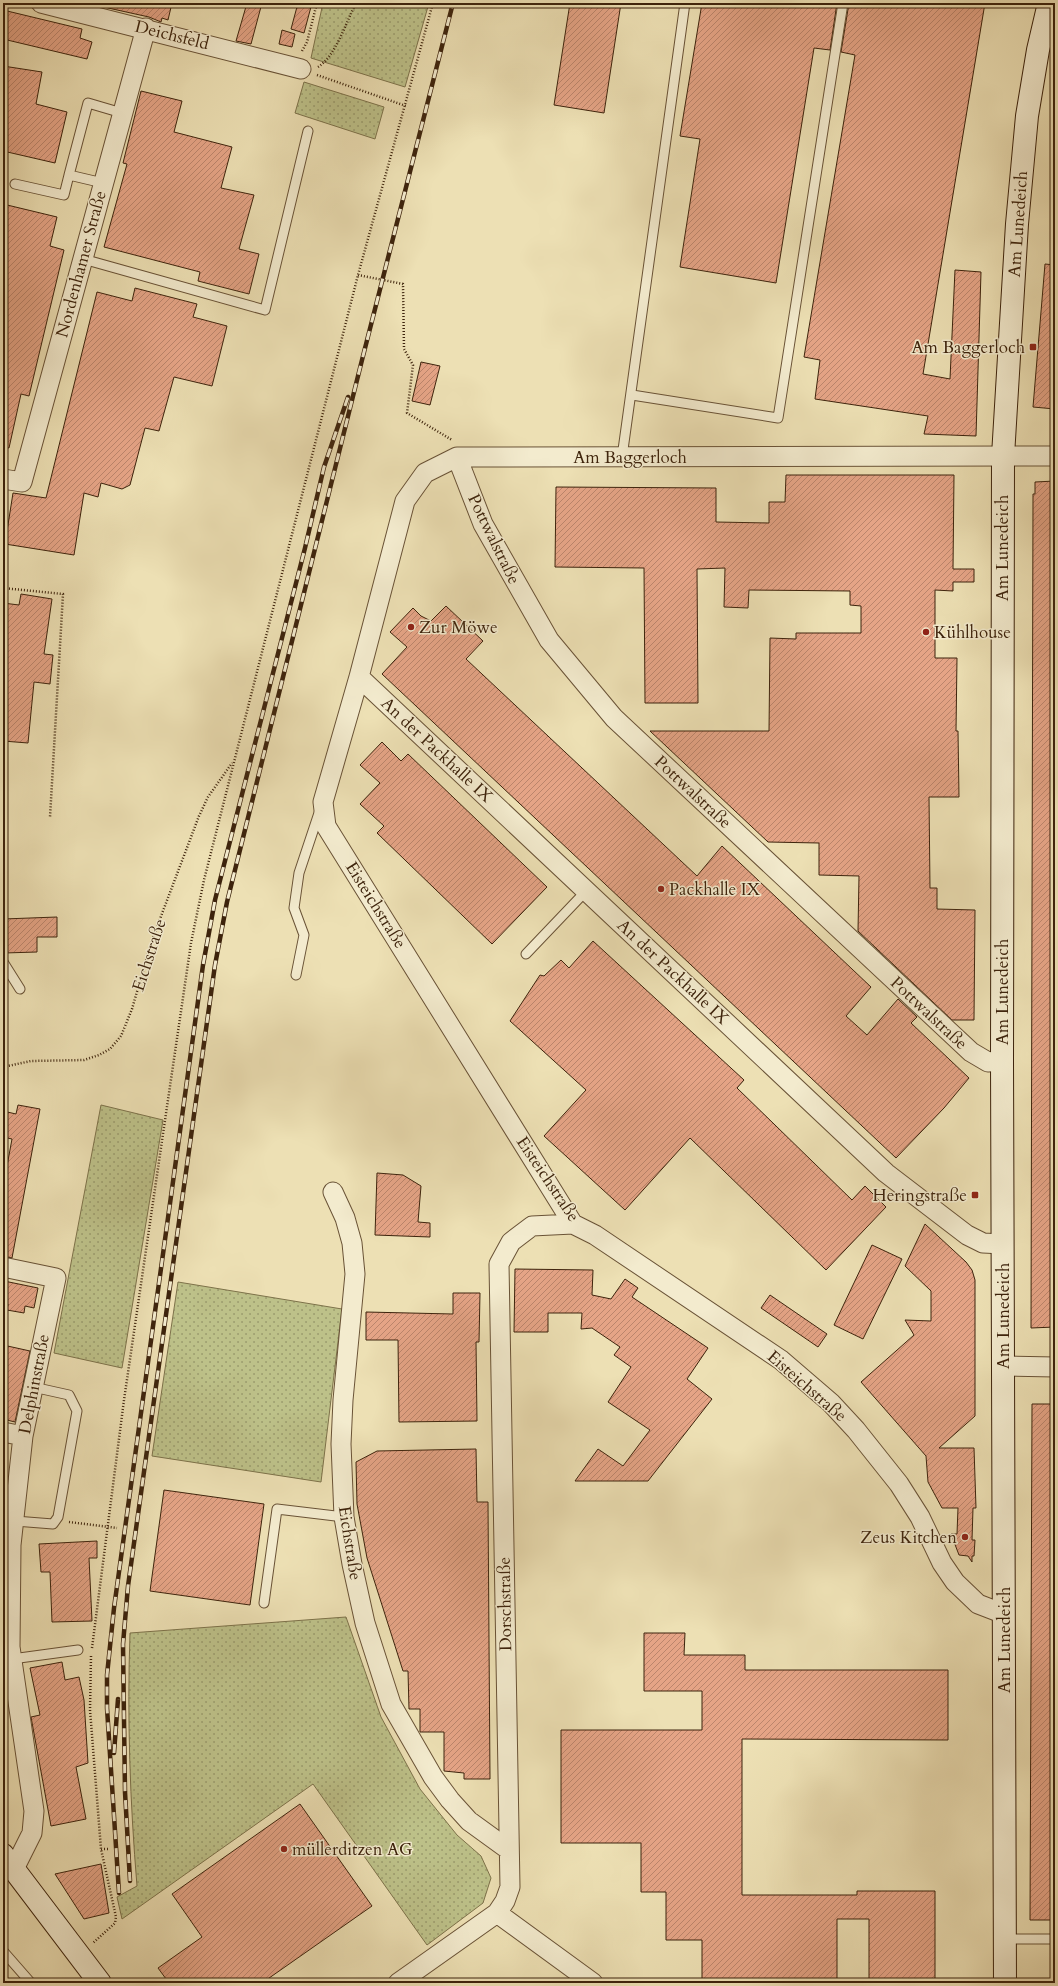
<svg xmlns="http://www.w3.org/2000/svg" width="1058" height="1986" font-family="Cardo,serif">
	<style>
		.grass { fill: url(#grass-dots); stroke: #7d724a }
		.building { fill: url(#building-hatch); stroke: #3d230c }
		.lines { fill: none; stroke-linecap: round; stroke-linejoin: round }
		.lane-casing { stroke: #695236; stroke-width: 11 }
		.street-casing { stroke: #695236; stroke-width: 21 }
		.secondary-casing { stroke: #3d230c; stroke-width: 24 }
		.path { stroke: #3d230c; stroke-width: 2.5; stroke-dasharray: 1 2; stroke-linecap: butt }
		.lane { stroke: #f3ebce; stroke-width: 9 }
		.street { stroke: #f3ebce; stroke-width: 19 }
		.secondary { stroke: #f3ebce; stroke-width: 22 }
		.rail-casing { stroke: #3d230c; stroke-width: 4.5 }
		.rail { stroke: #f3ebce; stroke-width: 3; stroke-dasharray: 9; stroke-linecap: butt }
		.poi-dot { fill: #8f2418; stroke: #f3ebce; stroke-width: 1.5 }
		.labels { text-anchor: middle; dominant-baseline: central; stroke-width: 3; stroke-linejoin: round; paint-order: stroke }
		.street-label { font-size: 17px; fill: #3d230c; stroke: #f3ebce }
		.poi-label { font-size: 17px; fill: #3d230c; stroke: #f3ebce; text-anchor: start }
	</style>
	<defs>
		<pattern id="grass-dots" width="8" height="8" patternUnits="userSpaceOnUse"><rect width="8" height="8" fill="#bdc189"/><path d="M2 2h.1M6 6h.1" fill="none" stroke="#9b9c6e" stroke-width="1.8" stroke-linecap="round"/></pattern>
		<pattern id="building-hatch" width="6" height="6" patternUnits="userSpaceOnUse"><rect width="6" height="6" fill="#e5a486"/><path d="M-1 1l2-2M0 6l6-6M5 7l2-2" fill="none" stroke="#bb856c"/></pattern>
	</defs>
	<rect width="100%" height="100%" fill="#ede0b4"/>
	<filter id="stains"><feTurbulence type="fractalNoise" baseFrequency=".005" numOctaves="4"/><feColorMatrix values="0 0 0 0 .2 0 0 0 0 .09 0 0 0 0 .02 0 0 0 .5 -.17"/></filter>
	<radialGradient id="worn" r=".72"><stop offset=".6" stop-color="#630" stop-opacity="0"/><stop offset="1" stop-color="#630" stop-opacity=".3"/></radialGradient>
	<path class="grass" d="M323 3H429L405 87 311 58Z
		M304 82 384 107 375 139 295 113Z
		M101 1105 163 1120 122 1368 54 1353Z
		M178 1282 342 1309 321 1482 152 1456Z
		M346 1617 381 1717 420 1789 457 1835 481 1856 491 1878 483 1903 427 1945 313 1784 122 1919 117 1897 137 1886C130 1802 127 1718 130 1633Z"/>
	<path class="building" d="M99 3H172L168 20 162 18 161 22 149 17 99 6Z
		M247 3H262L251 44 236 41Z
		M298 3H312L304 33 291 29Z
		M570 3H621L604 113 554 105Z
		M702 3H837L830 50 814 48 776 283 680 267 700 139 680 136Z
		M849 3H985L923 374 950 379 955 270 981 272 976 436 924 434 928 416 815 399 820 360 804 357 855 55 841 52Z
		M3 10 82 29 80 38 92 42 87 59 3 39Z
		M282 30 295 34 292 47 279 44Z
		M3 66 42 72 36 104 67 112 55 163 3 151Z
		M141 91 182 101 174 132 232 147 221 188 254 195 239 249 259 254 249 294 198 281 200 272 104 247 127 164 123 163Z
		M3 204 57 217 50 246 64 250 29 396 21 394 9 448 3 447Z
		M1045 264 1055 265V409L1033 407Z
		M135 288 197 304 193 317 227 326 212 386 174 377 159 431 145 428 130 485 122 489 101 483 98 497 84 493 74 555 5 544 13 493 46 498 97 292 132 301Z
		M421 362 440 366 430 405 412 401Z
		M786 475H954L953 569H974V582H953V591L935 590V658H957L956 731H958L959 797H929L930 888H937V909L975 910 974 1020H952L858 931 859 876 819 875V843L768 842 650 731H769L770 638 796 639V633H861V606L850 605V591L749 590 748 608 724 607 725 568 697 569 698 703H645L644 568 555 567 556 487 716 488V522L769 523V502H785Z
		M1055 481V1327L1031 1328 1033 494H1035V482Z
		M21 594 52 599 44 654 53 655 50 684 34 682 28 743 3 741V603L19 605Z
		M446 606 483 641 466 659 697 876 722 846 871 987 846 1016 867 1035 898 999 917 1017 911 1023 969 1078 944 1108 896 1158 382 674 407 647 390 632 413 608 421 616 431 621Z
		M382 742 401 761 408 754 547 887 492 944 377 833 384 826 360 804 380 783 360 765Z
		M57 917V937H37V952L4 953 3 919Z
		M593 941 744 1080 737 1088 852 1200 865 1186 886 1207 826 1270 690 1138 625 1210 544 1136 586 1090 510 1021 540 975 544 976 561 960 569 968Z
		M18 1105 40 1109 12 1258 3 1256V1165L7 1166 12 1139 3 1137V1111L16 1114Z
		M377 1173 403 1175 421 1186 418 1222 430 1223V1237L375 1235Z
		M925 1224 966 1262 972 1270 975 1280V1416L939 1448H974L976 1508H973L972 1540H975L974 1556H972V1562L968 1556 959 1555 951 1534H957L958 1508H942L928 1482 926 1456 861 1382 914 1335 905 1320 931 1321V1291L905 1266Z
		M872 1245 902 1259 863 1339 834 1325Z
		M515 1269 593 1270 592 1295 611 1299 625 1279 638 1288 632 1297 708 1348 687 1379 712 1399 648 1481H575L598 1449 623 1466 650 1430 608 1402 631 1367 614 1355 620 1347 592 1328 581 1329 582 1313H548V1332H514Z
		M4 1281 38 1288 34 1308 25 1306 24 1313 7 1310 8 1304 3 1303Z
		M453 1293H480L479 1342H476L477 1421 399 1422 398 1340H366V1312L453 1314Z
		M770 1295 827 1334 818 1347 761 1308Z
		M3 1345 30 1351 15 1422 3 1419Z
		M1032 1404H1055V1920H1030Z
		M476 1449 477 1502H488L490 1779H464V1773L444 1771V1732H420V1709H409L408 1671H403L367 1558 357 1504 356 1462 377 1451Z
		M164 1490 264 1504 250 1605 150 1591Z
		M97 1541V1558H89L92 1621 52 1622 50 1572H41L39 1544Z
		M644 1633H685L684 1655H745V1670H948V1740L742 1739V1895H857V1891H935V1983H869V1919H837V1983H702V1940H666V1892H641V1843H561V1730H702V1691H644Z
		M62 1662 65 1680 79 1677 84 1700 88 1763 76 1767 86 1819 51 1826 31 1717 40 1715 30 1668Z
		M300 1804 372 1906 262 1983H169L158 1968 202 1937 172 1894Z
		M101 1864 109 1913 84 1919 55 1874Z"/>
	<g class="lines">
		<defs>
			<path id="lane" d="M103 183 69 175 88 103 122 113
				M15 184 64 195 69 175
				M83 259 265 310 308 131
				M632 395 778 418 843 3
				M622 457 685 3
				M526 954 587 890
				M3 962 20 989
				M296 975 304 935 294 908 299 873 320 810
				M15 1521 53 1524 58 1517 77 1411 69 1395 33 1387
				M264 1603 277 1509 344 1517
				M12 1659 78 1650
				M1006 1939H1055
				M3 1951 31 1983"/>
			<path id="street" d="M41 3 301 69
				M457 457 483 524 549 640 614 718 971 1052 988 1062 1002 1061
				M3 479 22 482 146 28
				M359 677 886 1173 967 1235 983 1243 1003 1244
				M333 1192 345 1218 352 1243 355 1274 343 1400 341 1444 344 1517 352 1564 365 1623 391 1704 433 1777 450 1800 469 1821 509 1850
				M3 1267 56 1278 23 1436 11 1545 10 1647 34 1811 32 1833 14 1869
				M1003 1366 1055 1367
				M3 1432 23 1436
				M1004 1614 978 1604 955 1582 942 1563 920 1517 899 1484 856 1430 831 1403 781 1360 595 1235 573 1224 326 826 323 802 359 677 405 501 425 473 457 457 1055 456
				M497 1913 593 1983
				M398 1983 497 1913 505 1901 510 1887 499 1264 511 1242 532 1226 573 1224"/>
			<path id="secondary" d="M3 1855 100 1983
				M1005 1983 1002 1061 1003 456 1017 224 1027 116 1038 50 1049 3"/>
		</defs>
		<use href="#lane" class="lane-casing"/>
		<use href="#street" class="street-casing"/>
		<use href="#secondary" class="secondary-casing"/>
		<path class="path" d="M302 51 307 42 317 3
			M318 67C336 56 346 22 356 3
			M317 75 406 106
			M358 275 403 284 404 349 413 365 407 413 452 440
			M3 588 63 594 50 817
			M3 1067 31 1061 84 1060 99 1055 110 1049 121 1036 132 1009 152 940 199 816 208 797 232 763
			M69 1522 117 1528
			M92 1648 124 1400 191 943 204 880 358 275 433 3
			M91 1656 90 1710 101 1849 116 1917 115 1923 93 1943
			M101 1849H110"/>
		<use href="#lane" class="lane"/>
		<use href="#street" class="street"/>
		<use href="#secondary" class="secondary"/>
		<defs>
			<path id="rail" d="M114 1753 118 1699
				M130 1881 125 1792 123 1644 128 1586 215 965 227 902 362 360 453 3
				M119 1893 107 1708V1675L114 1608 203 965 215 900 305 548 324 467 348 397"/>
		</defs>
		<use href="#rail" class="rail-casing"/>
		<use href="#rail" class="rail"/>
	</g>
	<g class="poi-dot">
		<rect x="1029" y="343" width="8" height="8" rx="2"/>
		<circle cx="411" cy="627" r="4"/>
		<circle cx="926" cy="632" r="4"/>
		<circle cx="661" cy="889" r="4"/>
		<rect x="971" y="1191" width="8" height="8" rx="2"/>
		<circle cx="965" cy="1537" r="4"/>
		<circle cx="284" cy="1849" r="4"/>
	</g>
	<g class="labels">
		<g class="street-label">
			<text transform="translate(172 35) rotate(14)">Deichsfeld</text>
			<text transform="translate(1018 224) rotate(-86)">Am Lunedeich</text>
			<text transform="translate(81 264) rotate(-75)">Nordenhamer Straße</text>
			<text x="630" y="457">Am Baggerloch</text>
			<text transform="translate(494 539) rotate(64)">Pottwalstraße</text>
			<text transform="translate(1002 548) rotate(-90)">Am Lunedeich</text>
			<text transform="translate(437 750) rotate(43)">An der Packhalle IX</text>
			<text transform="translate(693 792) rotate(43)">Pottwalstraße</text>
			<text transform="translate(376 905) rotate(58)">Eisteichstraße</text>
			<text transform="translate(149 955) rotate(-72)">Eichstraße</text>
			<text transform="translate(673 972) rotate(43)">An der Packhalle IX</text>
			<text transform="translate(1002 992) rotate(-90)">Am Lunedeich</text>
			<text transform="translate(929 1013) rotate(43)">Pottwalstraße</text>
			<text transform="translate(548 1179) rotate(56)">Eisteichstraße</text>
			<text transform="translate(1003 1316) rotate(-90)">Am Lunedeich</text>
			<text transform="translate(34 1384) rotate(-79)">Delphinstraße</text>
			<text transform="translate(807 1386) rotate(41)">Eisteichstraße</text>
			<text transform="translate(350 1543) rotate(81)">Eichstraße</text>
			<text transform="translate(505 1604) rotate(-91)">Dorschstraße</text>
			<text transform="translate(1004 1640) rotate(-90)">Am Lunedeich</text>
		</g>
		<g class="poi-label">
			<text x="1025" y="347" text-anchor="end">Am Baggerloch</text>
			<text x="419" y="627">Zur Möwe</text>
			<text x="934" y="632">Kühlhouse</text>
			<text x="669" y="889">Packhalle IX</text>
			<text x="967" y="1195" text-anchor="end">Heringstraße</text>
			<text x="957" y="1537" text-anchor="end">Zeus Kitchen</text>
			<text x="292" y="1849">müllerditzen AG</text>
		</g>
	</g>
	<rect width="1058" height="1986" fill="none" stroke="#ede0b4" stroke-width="16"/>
	<rect x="4" y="4" width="1050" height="1978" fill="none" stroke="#3d230c" stroke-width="2"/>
	<rect x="8" y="8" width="1042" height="1970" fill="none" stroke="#3d230c"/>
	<rect width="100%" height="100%" filter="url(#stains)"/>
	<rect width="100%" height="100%" fill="url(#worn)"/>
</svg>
